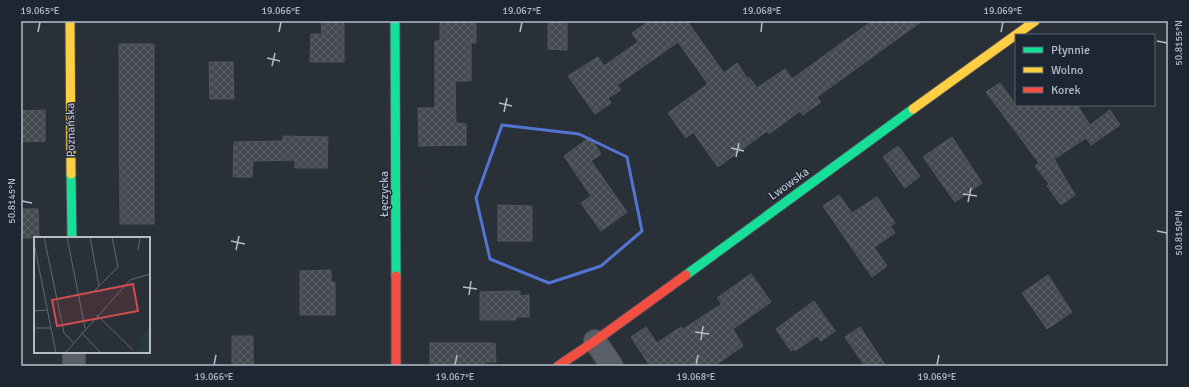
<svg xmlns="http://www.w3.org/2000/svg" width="1189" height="387" font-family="Signika,sans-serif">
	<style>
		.building { fill: url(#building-cross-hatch); stroke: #52575f }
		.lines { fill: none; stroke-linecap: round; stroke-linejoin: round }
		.street-casing { stroke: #484c53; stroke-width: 24 }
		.fast-casing { stroke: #484c53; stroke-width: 11 }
		.slow-casing { stroke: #484c53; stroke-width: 11 }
		.jam-casing { stroke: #484c53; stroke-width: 11 }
		.street { stroke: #5a5e66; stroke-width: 22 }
		.fast { stroke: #16e098; stroke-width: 9 }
		.slow { stroke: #ffcf43; stroke-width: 9 }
		.jam { stroke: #f24e42; stroke-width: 9 }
		.marked { fill: none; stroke: #5274d3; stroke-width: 3; stroke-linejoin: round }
		.ticks { fill: none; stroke: #b4bcc9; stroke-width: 1.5 }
		.labels { text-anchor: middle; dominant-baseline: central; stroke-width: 3; stroke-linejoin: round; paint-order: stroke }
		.street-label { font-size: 12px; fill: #b4bcc9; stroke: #1d2633 }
		.inset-road { fill: none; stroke: #616872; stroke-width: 1 }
		.view { fill: #ce4d50; fill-opacity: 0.15; stroke: #ce4d50; stroke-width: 2 }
		.inset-edge { fill: none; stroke: #b4bcc9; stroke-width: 2 }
		.neatline { fill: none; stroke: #b4bcc9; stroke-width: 1.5 }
		.ticks-label { font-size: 10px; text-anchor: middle; fill: #b4bcc9 }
	</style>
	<defs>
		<pattern id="building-cross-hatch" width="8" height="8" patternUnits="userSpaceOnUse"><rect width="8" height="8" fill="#444950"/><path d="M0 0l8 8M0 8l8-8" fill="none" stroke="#5d6168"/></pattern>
	</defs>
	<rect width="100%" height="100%" fill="#2a3038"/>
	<path class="building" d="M321 21H344V62H310L311 34H322Z
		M440 21H476V43H471V81H455L456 123 466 124V145L419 146 418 108H435V41H440Z
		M548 21H567V50L548 49Z
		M649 21H687L724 73 737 63 747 78 749 77 757 88 785 69 792 79 872 21H922L817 97 821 102 803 115 800 111 769 134 767 131 718 167 693 132 686 138 668 113 708 84 678 42 617 85 621 90 608 98 611 103 595 114 568 76 598 57 604 66 638 42 632 33Z
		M119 44H154V224H120Z
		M209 62H233L234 99H210Z
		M1000 83 1016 105H1077L1090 125 1110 110 1120 125 1091 145 1086 138 1054 159 1075 195 1061 205 1047 186 1049 184 1035 166 1039 163 986 92Z
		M45 110V141L21 142V111Z
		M283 136 328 137 327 168H295V160L253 161 252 177H233L234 142 283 141Z
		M590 137 601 154 591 161 627 212 601 231 581 203 591 196 564 156Z
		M952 137 982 183 955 202 923 157Z
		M898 146 920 176 905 188 883 157Z
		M839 195 852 213 877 197 895 223 890 226 895 233 874 247 887 266 872 277 823 206Z
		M498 205 532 206V241H498Z
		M21 209H38L39 238H21Z
		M331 270V282H335V315H300V271Z
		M751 274 771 302 733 329 743 346 714 366H650L631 337 646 327 657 343 681 327 683 329 722 304 717 298Z
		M1048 275 1072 312 1047 329 1022 293Z
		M520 291V296L529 295V317H516V320H480V292Z
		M814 301 835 331 821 341 817 336 795 351 794 349 791 351 776 329Z
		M860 327 886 366H865L845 337Z
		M232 336H253V366H232Z
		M430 343H495L496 362H484V366H430Z"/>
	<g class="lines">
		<defs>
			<path id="street" d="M595 341 612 366
				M74 352V366"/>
			<path id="fast" d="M395 21 396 276
				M71 174 72 238
				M686 275 913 109"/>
			<path id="slow" d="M70 21 71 174
				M913 109 1035 21"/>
			<path id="jam" d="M396 276V366
				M558 366 595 341 686 275"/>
		</defs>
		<use href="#street" class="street-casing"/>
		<use href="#fast" class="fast-casing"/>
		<use href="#slow" class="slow-casing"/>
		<use href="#jam" class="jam-casing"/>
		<use href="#street" class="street"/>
		<use href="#fast" class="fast"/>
		<use href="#slow" class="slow"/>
		<use href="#jam" class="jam"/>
	</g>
	<path class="marked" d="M502 125 579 134 627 157 642 231 601 266 549 283 490 259 476 198Z"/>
	<path class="ticks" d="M38 32 40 22M279 32 281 22M520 32 522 22M761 32 762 22M1001 32 1003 22M1157 41 1167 43M267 58 280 61M272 66 275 53M499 103 512 106M504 112 507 98M731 148 744 151M736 157 739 143M963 194 977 196M22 201 32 203M968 202 971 188M1157 231 1167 233M231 241 245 244M236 250 239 236M463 287 477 289M469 295 471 281M695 332 709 334M701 340 703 326M214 365 216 355M455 365 457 355M696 365 698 355M937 365 939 355"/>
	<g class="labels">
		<g class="street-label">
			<text transform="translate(71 130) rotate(-91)">Poznańska</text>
			<text transform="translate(789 184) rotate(-36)">Lwowska</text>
			<text transform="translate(384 194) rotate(-90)">Łęczycka</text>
		</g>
	</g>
	<g transform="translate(34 237)">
		<rect width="116" height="116" fill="#2a3038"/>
		<path d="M116 91V116H100L108 109 103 104Z" fill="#273a3e"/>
		<path class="inset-road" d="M10 0 30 96 39 105M33 0 51 91M56 0 65 49M0 6 22 116M104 13 106 0M59 55 84 30 78 0M0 74 13 73M63 78 99 113M0 91H17M47 95 67 116M31 116 96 43 116 37"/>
		<path class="view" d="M99 47 104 74 23 89 18 63Z"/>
		<rect width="116" height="116" class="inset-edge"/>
	</g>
	<rect width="1189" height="387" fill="none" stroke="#1d2633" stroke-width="44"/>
	<rect x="1015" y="34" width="140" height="72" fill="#1d2633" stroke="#59626f"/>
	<rect x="1023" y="47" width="20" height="6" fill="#16e098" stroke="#59626f"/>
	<text x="1051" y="54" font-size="12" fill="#b4bcc9">Płynnie</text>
	<rect x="1023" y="67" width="20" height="6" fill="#ffcf43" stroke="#59626f"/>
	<text x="1051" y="74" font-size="12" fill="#b4bcc9">Wolno</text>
	<rect x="1023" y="87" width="20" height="6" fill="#f24e42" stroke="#59626f"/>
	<text x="1051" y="94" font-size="12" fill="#b4bcc9">Korek</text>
	<rect x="22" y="22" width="1145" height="343" class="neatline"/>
	<g class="ticks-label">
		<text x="40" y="14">19.065°E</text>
		<text x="281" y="14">19.066°E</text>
		<text x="522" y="14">19.067°E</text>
		<text x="762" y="14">19.068°E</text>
		<text x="1003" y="14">19.069°E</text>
		<text transform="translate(1178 43) rotate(-90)" y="4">50.8155°N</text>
		<text transform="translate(11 201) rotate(-90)" y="4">50.8145°N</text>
		<text transform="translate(1178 233) rotate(-90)" y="4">50.8150°N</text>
		<text x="214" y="380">19.066°E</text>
		<text x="455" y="380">19.067°E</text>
		<text x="696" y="380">19.068°E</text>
		<text x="937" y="380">19.069°E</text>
	</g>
</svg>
